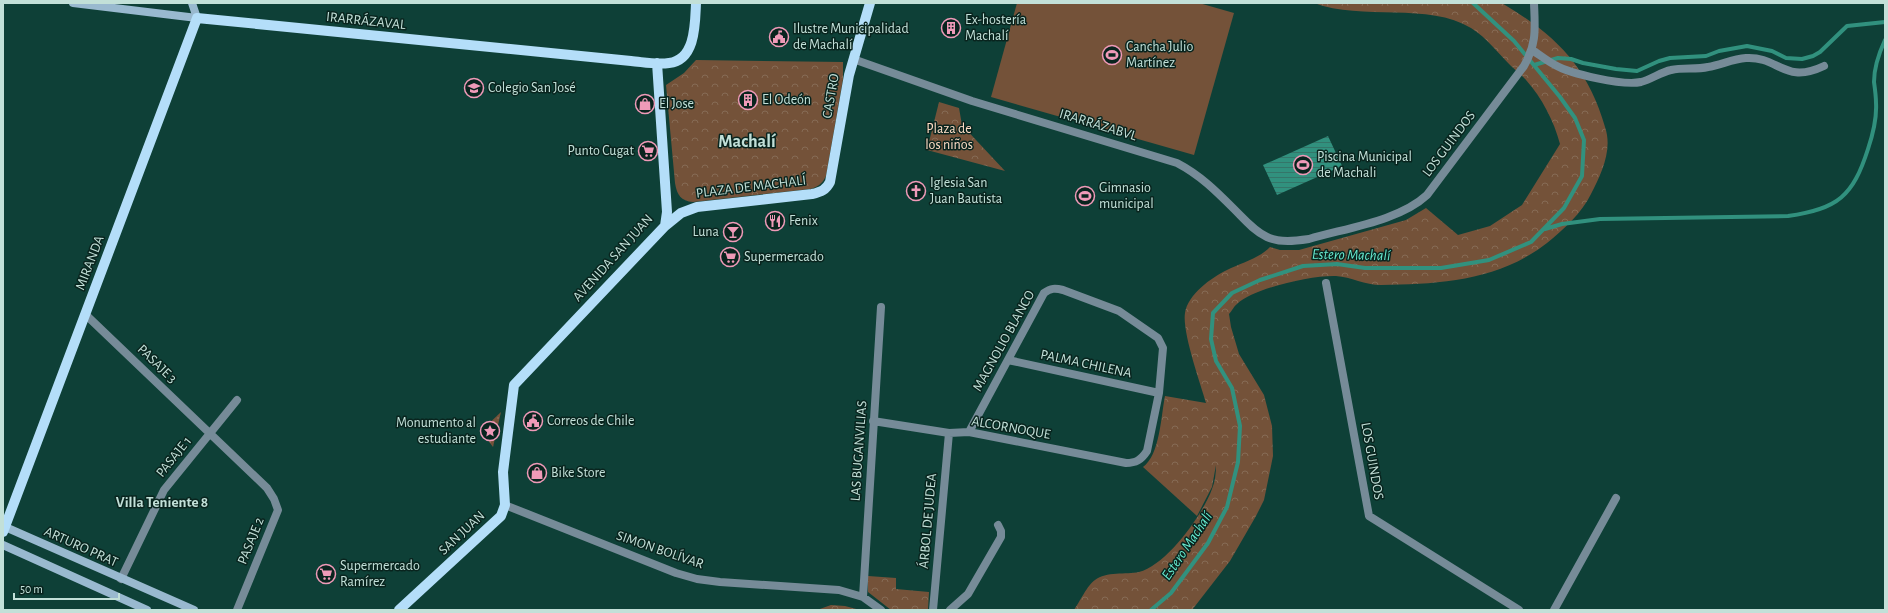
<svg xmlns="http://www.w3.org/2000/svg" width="1888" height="613" font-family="'Alegreya Sans',sans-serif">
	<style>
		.grass { fill: url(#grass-dots) }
		.forest { fill: url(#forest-crowns) }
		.pitch { fill: #745239 }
		.water { fill: url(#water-rules) }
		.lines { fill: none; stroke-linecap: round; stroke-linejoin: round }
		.stream { stroke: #31917e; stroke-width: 4 }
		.street { stroke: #768b98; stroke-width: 8 }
		.secondary { stroke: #99b9cf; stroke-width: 8 }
		.primary { stroke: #b4def9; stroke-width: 10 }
		.labels { text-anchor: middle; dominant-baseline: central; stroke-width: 3; stroke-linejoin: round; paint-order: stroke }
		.poi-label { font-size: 14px; fill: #c2e0d8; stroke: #09241e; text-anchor: start }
		.street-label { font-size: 14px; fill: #c2e0d8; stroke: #09241e }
		.park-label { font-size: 14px; fill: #ffddc5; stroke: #09241e }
		.water-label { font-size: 15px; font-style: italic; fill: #68ebd0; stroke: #09241e }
		.neighbourhood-label { font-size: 15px; font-weight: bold; fill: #c2e0d8; stroke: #09241e }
		.district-label { font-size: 18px; font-weight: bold; fill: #c2e0d8; stroke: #09241e }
	</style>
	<defs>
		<pattern id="grass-dots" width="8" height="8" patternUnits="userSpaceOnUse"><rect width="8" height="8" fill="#745239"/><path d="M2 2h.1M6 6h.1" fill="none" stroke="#866b55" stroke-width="1.8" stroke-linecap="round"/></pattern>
		<pattern id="forest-crowns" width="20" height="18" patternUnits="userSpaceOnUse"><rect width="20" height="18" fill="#745239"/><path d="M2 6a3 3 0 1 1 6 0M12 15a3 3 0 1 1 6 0" fill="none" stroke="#866b55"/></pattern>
		<pattern id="water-rules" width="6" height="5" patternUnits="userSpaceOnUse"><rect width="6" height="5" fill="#31917e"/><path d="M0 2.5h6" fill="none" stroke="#347669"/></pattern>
	</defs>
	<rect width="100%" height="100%" fill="#0e4037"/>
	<path class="grass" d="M501 412 493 447 481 431Z"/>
	<path class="forest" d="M1314 3C1363 3 1411 3 1460 3 1470 3 1497 0 1505 5 1557 36 1588 68 1605 127 1613 150 1601 174 1591 194 1582 213 1563 230 1547 243 1498 281 1440 284 1381 285 1365 285 1351 277 1336 276 1312 275 1254 288 1237 304 1234 306 1232 311 1229 314L1231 327 1239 354 1264 395 1272 426 1273 456 1264 500 1256 516 1230 561 1192 610H1074C1079 603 1088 584 1095 580 1106 571 1126 575 1139 572 1167 565 1203 514 1212 489 1215 482 1216 473 1216 465L1212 487 1197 516 1143 467C1160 455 1161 416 1165 396L1206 403C1200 382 1182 332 1185 313 1188 294 1211 278 1227 270 1241 263 1260 258 1270 247L1280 250H1299L1406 220 1426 208 1458 235 1490 226 1522 205 1560 144C1554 121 1542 98 1526 80 1522 75 1516 71 1511 66 1498 53 1487 38 1471 28 1429 2 1362 21 1314 3Z
		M696 60 843 62V79L826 176C822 184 818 187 810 189L693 202C681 201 677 195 675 183L666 85 684 73Z
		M939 102 959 108 962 125 1005 171 927 150Z
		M868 576 896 578V589L929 592 928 610H891L868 592Z
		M831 605 845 606 860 610H817Z"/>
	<path class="pitch" d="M1017 3H1199L1234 13 1194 155 991 97Z"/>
	<path class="water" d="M1328 136 1342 166 1277 195 1263 165Z"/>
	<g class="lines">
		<path class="stream" d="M1534 65 1558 58 1571 59 1583 63 1616 69 1637 71 1659 61 1670 58 1706 56 1719 51 1747 46 1772 51 1786 58 1802 59 1813 56 1820 52 1847 26 1885 22
			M1545 229 1562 224 1600 219 1788 216C1838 209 1853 196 1868 149 1873 134 1877 119 1876 103 1876 96 1875 89 1874 82 1874 68 1879 53 1885 40
			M1151 610 1171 593 1208 543 1227 507 1238 462 1240 426 1232 388 1216 361 1211 339 1213 313 1232 293 1260 280 1303 266 1337 264 1365 268H1441L1489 260 1531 242 1564 208 1582 176 1584 140 1575 118 1560 97 1514 41 1473 3"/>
		<path class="street" d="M1532 50C1540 55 1547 61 1555 65 1571 74 1623 86 1641 82 1652 79 1661 72 1671 70 1683 67 1696 70 1708 67 1721 65 1732 59 1746 58 1779 56 1784 85 1824 66
			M853 59 972 101 1177 163C1200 175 1216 191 1234 209 1244 219 1254 231 1267 237 1280 243 1295 241 1309 239 1346 228 1399 221 1427 195L1524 66C1537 43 1535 29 1534 3
			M1326 283 1369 516 1519 610
			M85 314 267 488 274 499 278 510 237 610
			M1008 360 1159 393
			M873 421 949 433 969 432 1126 463C1136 463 1141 460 1147 451L1159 393 1163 348 1158 338 1119 311 1063 290C1055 288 1051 288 1044 293L969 432
			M505 505 676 573 697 579 720 582 839 590 863 597 881 610
			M121 579 164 490 237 400
			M863 597 881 307
			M933 610 949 433
			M950 610 968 594 1001 537V531L998 525
			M1554 610 1616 498"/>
		<path class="secondary" d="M73 3 197 18 192 3
			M3 526 194 610
			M3 545 147 610"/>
		<path class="primary" d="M657 63 667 212 665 226
			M3 532 197 18 631 61C643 62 656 65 669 63 696 60 695 23 696 3
			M399 610 501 516 505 505 503 472 514 385 665 226 681 213 697 207 812 194C821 192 826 190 830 182L849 75 870 3"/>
	</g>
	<defs>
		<symbol id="building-ring" viewBox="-11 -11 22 22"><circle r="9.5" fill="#09241e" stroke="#ef9ab8" stroke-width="1.5"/><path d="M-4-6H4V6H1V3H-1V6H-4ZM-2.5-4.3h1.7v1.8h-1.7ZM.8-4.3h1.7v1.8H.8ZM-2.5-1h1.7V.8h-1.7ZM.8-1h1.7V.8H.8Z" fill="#ef9ab8"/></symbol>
		<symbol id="civic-ring" viewBox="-11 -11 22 22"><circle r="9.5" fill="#09241e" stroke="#ef9ab8" stroke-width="1.5"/><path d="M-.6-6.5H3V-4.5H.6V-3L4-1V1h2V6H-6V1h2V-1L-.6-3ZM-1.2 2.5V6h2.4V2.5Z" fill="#ef9ab8"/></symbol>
		<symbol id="stadium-ring" viewBox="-11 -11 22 22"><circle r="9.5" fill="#09241e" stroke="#ef9ab8" stroke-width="1.5"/><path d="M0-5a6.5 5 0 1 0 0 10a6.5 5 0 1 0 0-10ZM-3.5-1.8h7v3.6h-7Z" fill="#ef9ab8"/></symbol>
		<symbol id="school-ring" viewBox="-11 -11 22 22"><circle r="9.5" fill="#09241e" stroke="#ef9ab8" stroke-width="1.5"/><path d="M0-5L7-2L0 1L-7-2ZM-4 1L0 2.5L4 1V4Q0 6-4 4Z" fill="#ef9ab8"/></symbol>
		<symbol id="shop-ring" viewBox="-11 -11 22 22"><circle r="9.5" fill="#09241e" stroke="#ef9ab8" stroke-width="1.5"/><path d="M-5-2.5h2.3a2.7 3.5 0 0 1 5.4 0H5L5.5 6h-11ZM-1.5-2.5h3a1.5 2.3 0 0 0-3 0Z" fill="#ef9ab8"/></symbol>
		<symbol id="supermarket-ring" viewBox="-11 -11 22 22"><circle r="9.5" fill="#09241e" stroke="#ef9ab8" stroke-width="1.5"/><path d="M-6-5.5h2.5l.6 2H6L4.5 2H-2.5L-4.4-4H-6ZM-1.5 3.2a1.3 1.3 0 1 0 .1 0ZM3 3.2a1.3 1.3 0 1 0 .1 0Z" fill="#ef9ab8"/></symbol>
		<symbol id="church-ring" viewBox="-11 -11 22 22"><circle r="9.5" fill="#09241e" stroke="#ef9ab8" stroke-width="1.5"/><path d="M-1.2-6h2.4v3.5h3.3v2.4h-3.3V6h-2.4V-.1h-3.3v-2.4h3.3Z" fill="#ef9ab8"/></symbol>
		<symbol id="restaurant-ring" viewBox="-11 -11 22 22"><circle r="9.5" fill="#09241e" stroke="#ef9ab8" stroke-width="1.5"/><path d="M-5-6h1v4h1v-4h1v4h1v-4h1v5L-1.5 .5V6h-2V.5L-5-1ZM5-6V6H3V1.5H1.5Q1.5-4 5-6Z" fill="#ef9ab8"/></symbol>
		<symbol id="bar-ring" viewBox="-11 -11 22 22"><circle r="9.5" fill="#09241e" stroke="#ef9ab8" stroke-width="1.5"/><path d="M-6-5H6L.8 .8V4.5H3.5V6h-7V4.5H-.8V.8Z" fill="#ef9ab8"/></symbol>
		<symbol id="sight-ring" viewBox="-11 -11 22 22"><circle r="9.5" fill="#09241e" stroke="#ef9ab8" stroke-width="1.5"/><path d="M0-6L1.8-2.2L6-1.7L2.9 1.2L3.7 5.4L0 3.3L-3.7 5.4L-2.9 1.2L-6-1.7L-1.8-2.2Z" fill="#ef9ab8"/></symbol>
	</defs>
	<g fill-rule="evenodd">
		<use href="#building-ring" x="940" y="17" width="22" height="22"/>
		<use href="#civic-ring" x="768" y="26" width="22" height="22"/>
		<use href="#stadium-ring" x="1101" y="44" width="22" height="22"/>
		<use href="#school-ring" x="463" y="77" width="22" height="22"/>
		<use href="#building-ring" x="737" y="89" width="22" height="22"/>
		<use href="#shop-ring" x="634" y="93" width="22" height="22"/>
		<use href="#supermarket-ring" x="637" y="140" width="22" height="22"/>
		<use href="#stadium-ring" x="1292" y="154" width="22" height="22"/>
		<use href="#church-ring" x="905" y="180" width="22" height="22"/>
		<use href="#stadium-ring" x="1074" y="185" width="22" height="22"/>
		<use href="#restaurant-ring" x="764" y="210" width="22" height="22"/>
		<use href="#bar-ring" x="722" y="221" width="22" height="22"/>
		<use href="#supermarket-ring" x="719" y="246" width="22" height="22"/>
		<use href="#civic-ring" x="522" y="410" width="22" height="22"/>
		<use href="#sight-ring" x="479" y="420" width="22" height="22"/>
		<use href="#shop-ring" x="526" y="462" width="22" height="22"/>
		<use href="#supermarket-ring" x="315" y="563" width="22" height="22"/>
	</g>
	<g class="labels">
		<g class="poi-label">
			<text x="965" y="20">Ex-hostería<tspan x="965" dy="16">Machalí</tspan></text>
			<text x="793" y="29">Ilustre Municipalidad<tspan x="793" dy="16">de Machalí</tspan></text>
			<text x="1126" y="47">Cancha Julio<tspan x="1126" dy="16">Martínez</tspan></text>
			<text x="488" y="88">Colegio San José</text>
			<text x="762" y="100">El Odeón</text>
			<text x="659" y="104">El Jose</text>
			<text x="634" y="151" text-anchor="end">Punto Cugat</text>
			<text x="1317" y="157">Piscina Municipal<tspan x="1317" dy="16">de Machali</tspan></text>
			<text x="930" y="183">Iglesia San<tspan x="930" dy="16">Juan Bautista</tspan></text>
			<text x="1099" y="188">Gimnasio<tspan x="1099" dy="16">municipal</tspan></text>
			<text x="789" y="221">Fenix</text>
			<text x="719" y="232" text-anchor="end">Luna</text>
			<text x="744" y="257">Supermercado</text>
			<text x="547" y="421">Correos de Chile</text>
			<text x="476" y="423" text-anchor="end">Monumento al<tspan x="476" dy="16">estudiante</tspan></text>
			<text x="551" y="473">Bike Store</text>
			<text x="340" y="566">Supermercado<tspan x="340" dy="16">Ramírez</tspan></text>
		</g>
		<g class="street-label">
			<text transform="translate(366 21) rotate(6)">IRARRÁZAVAL</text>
			<text transform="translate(831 96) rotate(-80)">CASTRO</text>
			<text transform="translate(1098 125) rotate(17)">IRARRÁZABVL</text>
			<text transform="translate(1449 144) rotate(-53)">LOS GUINDOS</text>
			<text transform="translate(751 187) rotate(-7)">PLAZA DE MACHALÍ</text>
			<text transform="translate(613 258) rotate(-48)">AVENIDA SAN JUAN</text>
			<text transform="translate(90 263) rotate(-69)">MIRANDA</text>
			<text transform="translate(1004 341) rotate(-61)">MAGNOLIO BLANCO</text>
			<text transform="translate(157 364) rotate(44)">PASAJE 3</text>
			<text transform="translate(1086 364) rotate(12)">PALMA CHILENA</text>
			<text transform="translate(1011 428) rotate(10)">ALCORNOQUE</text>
			<text transform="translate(859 451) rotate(-86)">LAS BUGANVILIAS</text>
			<text transform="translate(174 457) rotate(-51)">PASAJE 1</text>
			<text transform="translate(1372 461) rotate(80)">LOS GUINDOS</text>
			<text transform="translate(928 521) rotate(-85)">ÁRBOL DE JUDEA</text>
			<text transform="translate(462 533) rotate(-43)">SAN JUAN</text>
			<text transform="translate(251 541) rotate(-68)">PASAJE 2</text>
			<text transform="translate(81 547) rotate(24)">ARTURO PRAT</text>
			<text transform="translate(660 550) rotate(19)">SIMON BOLÍVAR</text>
		</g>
		<g class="park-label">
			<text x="949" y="129">Plaza de<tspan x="949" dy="16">los niños</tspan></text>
		</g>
		<g class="water-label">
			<text transform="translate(1351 255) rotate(1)">Estero Machalí</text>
			<text transform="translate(1187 546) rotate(-56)">Estero Machalí</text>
		</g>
		<g class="neighbourhood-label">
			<text x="162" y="502">Villa Teniente 8</text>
		</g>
		<g class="district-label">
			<text x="747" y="142">Machalí</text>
		</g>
	</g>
	<rect width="1888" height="613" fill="none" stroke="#c2e0d8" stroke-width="8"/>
	<path d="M14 593v6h105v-6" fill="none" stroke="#c2e0d8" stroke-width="2"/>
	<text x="20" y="593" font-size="12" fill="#c2e0d8" stroke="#09241e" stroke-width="3" paint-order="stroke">50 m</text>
</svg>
